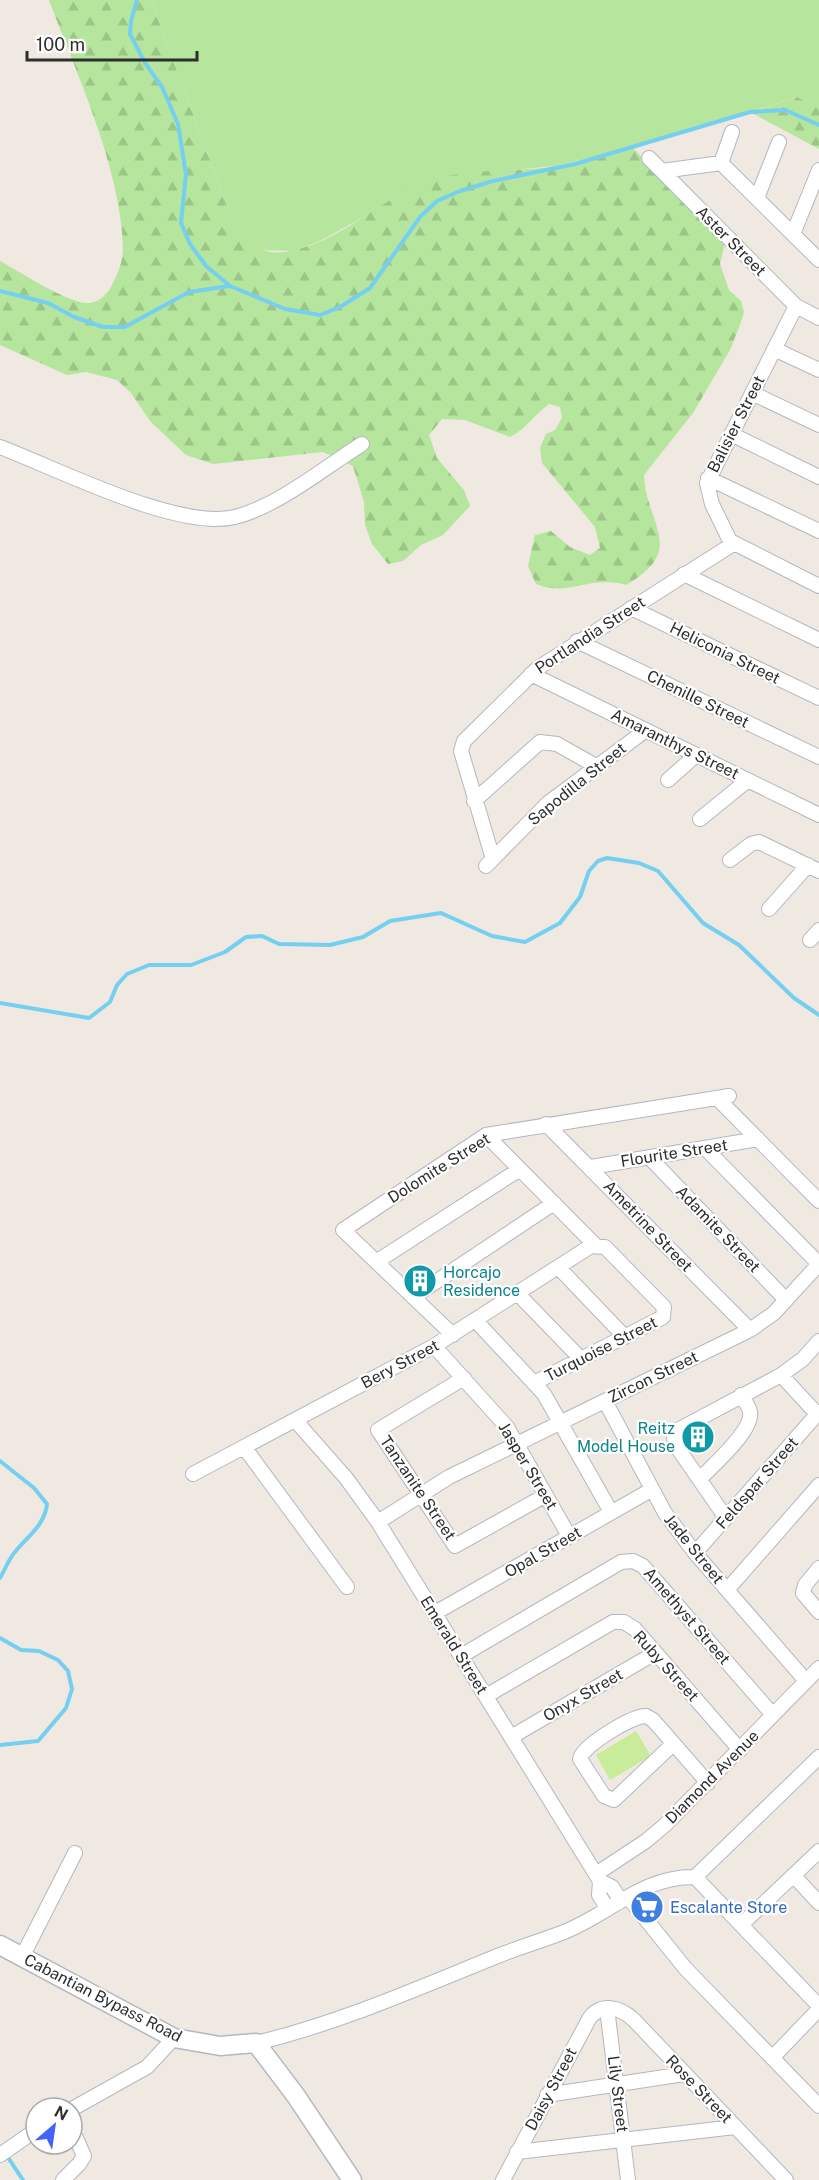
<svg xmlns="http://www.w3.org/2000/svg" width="819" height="2180" font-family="'Public Sans',sans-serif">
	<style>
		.grass { fill: #b6e59e }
		.forest { fill: url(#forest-firs) }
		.pitch { fill: #c9ec9a }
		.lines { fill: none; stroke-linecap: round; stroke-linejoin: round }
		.stream { stroke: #75cff0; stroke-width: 4 }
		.street-casing { stroke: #b4b7c1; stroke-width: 16 }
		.secondary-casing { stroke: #b4b7c1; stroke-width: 21 }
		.street { stroke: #fff; stroke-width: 14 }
		.secondary { stroke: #fff; stroke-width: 18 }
		.labels { text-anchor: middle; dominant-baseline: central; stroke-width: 4.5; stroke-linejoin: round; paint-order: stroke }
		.street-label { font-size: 16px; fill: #2e2e2e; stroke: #fff }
		.culture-label { font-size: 16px; fill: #0d838f; stroke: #fff; text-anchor: start }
		.shop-label { font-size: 16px; fill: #366cbe; stroke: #fff; text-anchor: start }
	</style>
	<defs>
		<pattern id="forest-firs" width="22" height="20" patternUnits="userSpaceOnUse" patternTransform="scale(1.5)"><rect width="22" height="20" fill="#b6e59e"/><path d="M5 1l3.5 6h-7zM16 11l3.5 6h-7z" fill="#9dc588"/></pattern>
	</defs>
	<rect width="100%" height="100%" fill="#efe9e1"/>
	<path class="grass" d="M151 0H819V109L797 97 633 148 556 166 468 174 429 181 320 241 294 251 258 250 247 244 235 228Z"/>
	<path class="forest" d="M49 0H151L235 228C251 249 268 257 295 250 344 239 383 197 429 181 470 167 515 173 557 166 582 161 608 154 633 148L725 243 720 264 729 290 741 301 744 312 740 325 730 350 693 413 644 475C646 525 688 549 626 585 591 574 568 598 536 584L528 566 535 535 551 531 570 547 590 555 600 548 595 527 542 463 540 448 546 434 555 430 562 418 560 407 549 404C535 414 526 429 510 437L465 420 442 419 429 435 437 458 464 490 470 506 443 535 421 545 403 561 388 564 372 544 365 525 364 502 353 466 323 452 213 464 186 455 150 421 131 393 117 380 86 372 67 375 0 345V261C19 271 66 302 86 303 97 304 106 296 111 287 117 275 123 263 123 248 121 168 77 75 49 0Z
		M797 97 819 109V149L750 112Z"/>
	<path class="pitch" d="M636 1731 651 1756 610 1780 596 1755Z"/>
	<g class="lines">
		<path class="stream" d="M137 0 131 21 130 34 145 63 162 87 178 124 186 174 181 223 190 244 206 266 230 286 285 309 320 315 340 307 370 288 420 217 437 201 460 191 493 181 575 164 750 112 785 110 819 125
			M0 291 48 303 74 317 103 327H125L189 292 229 286
			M0 1003 89 1018 110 1002 117 985 127 974 149 965H191L225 952 246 937 262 936 279 944 330 945 363 937 390 921 441 913 492 936 525 942 560 923 580 897 589 871 598 861 607 858 639 863 658 871 703 923 739 945 794 998 819 1015
			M0 1461 34 1488 47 1504C45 1525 27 1537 15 1552 8 1560 5 1570 0 1578
			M0 1638 21 1650 39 1651 58 1660 68 1671 72 1689 66 1708 38 1741 0 1745
			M7 2156 23 2180"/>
		<defs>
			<path id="street" d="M649 158 796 306 819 318
				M721 163 819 260
				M721 163 732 132
				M662 171 721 163
				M757 198 779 142
				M793 234 819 170
				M796 306 707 483 712 504 730 541 819 586
				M774 349 819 370
				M752 393 819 425
				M731 434 819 477
				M0 447C56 468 178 531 235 517 278 506 324 468 362 444
				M708 478 819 531
				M684 574 819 640
				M631 608 819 698
				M577 641 819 757
				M531 674 819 815
				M668 780 696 755
				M474 801 540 742 557 744 596 766
				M700 819 748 780
				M493 859 461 751 464 741 538 668 733 544
				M730 860 751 844 759 842 819 871
				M486 866 548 803 646 730
				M769 909 808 865
				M810 940 819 930
				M717 1098 819 1201
				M546 1124 750 1330
				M486 1135 595 1245
				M705 1148 819 1264
				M649 1157 786 1300
				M591 1167 758 1139
				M376 1262 520 1169
				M558 1267 625 1337
				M518 1294 581 1359
				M413 1297 554 1203
				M476 1321 544 1394 611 1512
				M453 1335 343 1230 486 1135 729 1096
				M434 1346 507 1427 569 1536
				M781 1375 817 1414
				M464 1378 378 1430 455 1546 546 1495
				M605 1401 665 1513 695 1553 806 1681
				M295 1420 346 1478 378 1522 600 1881 612 1887 621 1901
				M244 1447 347 1587
				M193 1474 434 1346 591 1246 605 1247 664 1307 663 1317 536 1382
				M700 1479C712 1466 754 1430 750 1412 749 1406 744 1400 741 1395
				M726 1518 679 1450 674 1438 676 1431 781 1375 803 1359 819 1341
				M378 1522 449 1477 750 1330 774 1313 819 1264
				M695 1553 819 1412
				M819 1568 805 1585 803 1593 819 1612
				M727 1590 819 1485
				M435 1613 651 1490
				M461 1656 621 1562 633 1561 643 1566 773 1715
				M486 1696 613 1622H624L635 1629 740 1750
				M511 1737 655 1653
				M673 1744 614 1800 604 1796 580 1759C582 1746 633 1715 646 1716L653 1720 708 1783
				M596 1874 646 1841 665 1825 819 1668
				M794 1876 819 1903
				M695 1877 819 1757
				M600 1881 599 1895 608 1909
				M628 1897 685 1968 819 2106
				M741 1925 819 1851
				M22 1957 75 1853
				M607 2008 628 2180
				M256 2043C339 2023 416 1989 495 1957 517 1948 541 1941 564 1932 610 1914 642 1876 695 1877L819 2006
				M772 2058 819 2009
				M547 2095 684 2074
				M72 2109 147 2067 174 2038
				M517 2152 735 2127
				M0 2155 36 2130
				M63 2180 79 2164 84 2156 72 2129
				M503 2180 589 2019C601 2002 620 2007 634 2020L786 2180"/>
			<path id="secondary" d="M0 1945 174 2038 220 2046 256 2043 296 2096 352 2180"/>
		</defs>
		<use href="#street" class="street-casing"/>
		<use href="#secondary" class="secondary-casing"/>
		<use href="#street" class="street"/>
		<use href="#secondary" class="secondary"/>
	</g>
	<defs>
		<symbol id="building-disc" viewBox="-11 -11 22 22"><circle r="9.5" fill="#0f9aa8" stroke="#fff"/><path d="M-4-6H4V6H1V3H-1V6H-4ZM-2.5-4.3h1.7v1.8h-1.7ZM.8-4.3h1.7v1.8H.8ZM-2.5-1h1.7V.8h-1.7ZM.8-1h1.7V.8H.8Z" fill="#fff"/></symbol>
		<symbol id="supermarket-disc" viewBox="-11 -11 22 22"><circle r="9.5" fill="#3f7fe0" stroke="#fff"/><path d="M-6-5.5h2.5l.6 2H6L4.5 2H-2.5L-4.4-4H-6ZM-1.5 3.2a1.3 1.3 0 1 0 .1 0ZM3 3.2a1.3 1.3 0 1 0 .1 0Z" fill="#fff"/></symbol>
	</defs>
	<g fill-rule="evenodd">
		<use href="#building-disc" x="401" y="1262" width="38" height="38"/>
		<use href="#building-disc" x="679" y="1418" width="38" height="38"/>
		<use href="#supermarket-disc" x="628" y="1888" width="38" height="38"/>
	</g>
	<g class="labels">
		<g class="street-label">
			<text transform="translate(731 241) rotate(45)">Aster Street</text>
			<text transform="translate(736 424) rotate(-63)">Balisier Street</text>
			<text transform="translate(590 635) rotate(-33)">Portlandia Street</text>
			<text transform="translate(725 653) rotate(26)">Heliconia Street</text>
			<text transform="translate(698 699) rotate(26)">Chenille Street</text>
			<text transform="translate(675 744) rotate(26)">Amaranthys Street</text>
			<text transform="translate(577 784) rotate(-39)">Sapodilla Street</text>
			<text transform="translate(674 1153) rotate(-9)">Flourite Street</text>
			<text transform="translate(439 1168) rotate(-32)">Dolomite Street</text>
			<text transform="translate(648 1226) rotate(46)">Ametrine Street</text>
			<text transform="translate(718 1229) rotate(46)">Adamite Street</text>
			<text transform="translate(601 1349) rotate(-27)">Turquoise Street</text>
			<text transform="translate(400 1364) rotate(-28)">Bery Street</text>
			<text transform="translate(653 1377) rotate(-26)">Zircon Street</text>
			<text transform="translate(528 1466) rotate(59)">Jasper Street</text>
			<text transform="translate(757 1483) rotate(-49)">Feldspar Street</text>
			<text transform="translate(418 1488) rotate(56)">Tanzanite Street</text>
			<text transform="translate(694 1549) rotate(51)">Jade Street</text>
			<text transform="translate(543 1552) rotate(-30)">Opal Street</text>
			<text transform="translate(687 1616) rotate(49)">Amethyst Street</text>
			<text transform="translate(454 1645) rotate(58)">Emerald Street</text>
			<text transform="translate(666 1666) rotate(48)">Ruby Street</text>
			<text transform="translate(583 1695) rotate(-30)">Onyx Street</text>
			<text transform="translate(712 1777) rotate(-45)">Diamond Avenue</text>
			<text transform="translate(103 1998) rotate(27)">Cabantian Bypass Road</text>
			<text transform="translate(551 2089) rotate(-62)">Daisy Street</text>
			<text transform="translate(699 2089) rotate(46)">Rose Street</text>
			<text transform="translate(618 2094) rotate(83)">Lily Street</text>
		</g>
		<g class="culture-label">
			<text x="443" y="1272">Horcajo<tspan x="443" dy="18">Residence</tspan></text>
			<text x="675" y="1428" text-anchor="end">Reitz<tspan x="675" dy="18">Model House</tspan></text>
		</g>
		<g class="shop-label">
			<text x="670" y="1907">Escalante Store</text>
		</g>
	</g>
	<g transform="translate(54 2126) rotate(29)"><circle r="28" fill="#ffffff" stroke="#ababab" stroke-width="1.5"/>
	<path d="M0-4.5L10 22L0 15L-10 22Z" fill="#4264fb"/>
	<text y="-9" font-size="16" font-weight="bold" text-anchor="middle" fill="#2e2e2e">N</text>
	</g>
	<path d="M27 51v9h170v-9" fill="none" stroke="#2e2e2e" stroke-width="3"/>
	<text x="36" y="51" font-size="18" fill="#2e2e2e" stroke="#ffffff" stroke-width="4.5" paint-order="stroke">100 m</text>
</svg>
